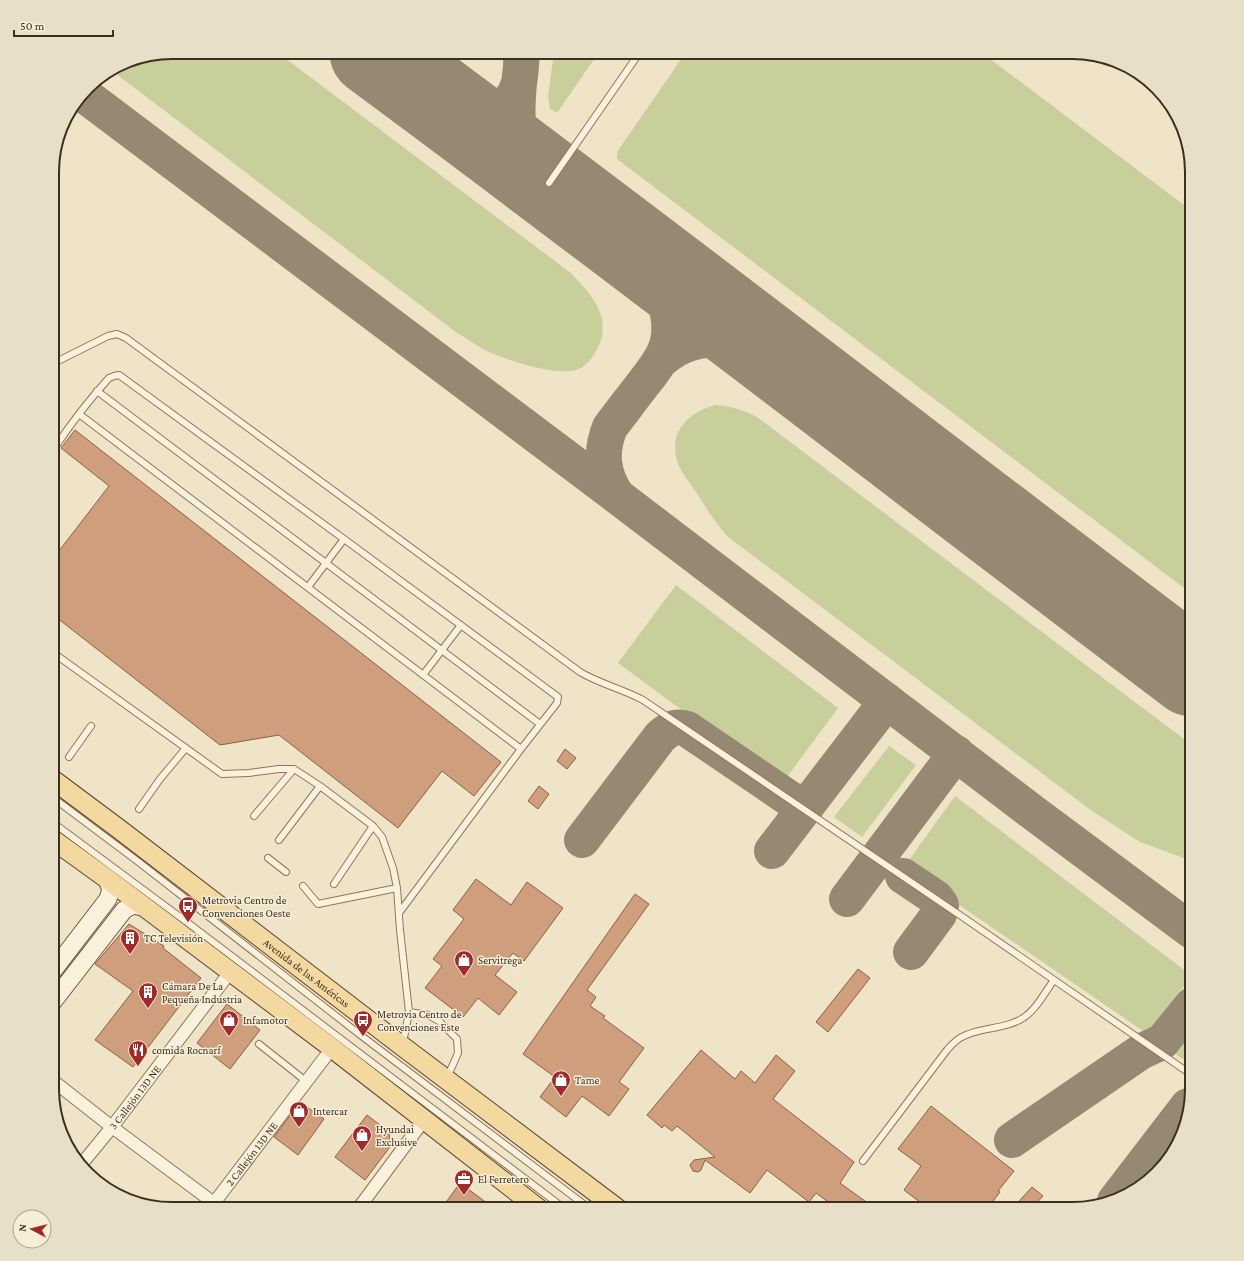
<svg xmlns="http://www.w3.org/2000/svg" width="1244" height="1261" font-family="'Crimson Pro',serif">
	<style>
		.green { fill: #c9cf9b }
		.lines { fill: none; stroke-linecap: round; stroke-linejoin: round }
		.taxiway { stroke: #968974; stroke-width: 36 }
		.runway { stroke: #968974; stroke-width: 89 }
		.building { fill: #cf9f7d; stroke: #8d5f41 }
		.lane-casing { stroke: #8d765c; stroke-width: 8 }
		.street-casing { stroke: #8d765c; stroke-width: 14 }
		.secondary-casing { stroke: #6f573f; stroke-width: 19 }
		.primary-casing { stroke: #5b4430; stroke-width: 21 }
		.lane { stroke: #faf1dc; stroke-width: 6 }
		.street { stroke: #faf1dc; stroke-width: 12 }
		.secondary { stroke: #faf1dc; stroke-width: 17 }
		.primary { stroke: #f3d9a0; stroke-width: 19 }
		.labels { text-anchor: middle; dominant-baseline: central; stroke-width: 3; stroke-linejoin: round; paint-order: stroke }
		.poi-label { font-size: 11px; fill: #3d2e20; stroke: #f7eed8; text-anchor: start }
		.street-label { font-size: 11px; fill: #3d2e20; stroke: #f7eed8 }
		.rim { fill: none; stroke: #3d2e20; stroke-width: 2 }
	</style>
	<rect width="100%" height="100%" fill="#f0e4c8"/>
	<path class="green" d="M172 52H277L571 273C593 296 615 320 595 353 588 364 583 370 569 371 545 373 511 361 489 352 478 347 468 339 457 333L111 70 126 61Z
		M554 52H599L557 113 550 109 548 96Z
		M686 52H981L1192 211V594L617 159V152Z
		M716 405C731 406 743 410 757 417L1192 745V861L1140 842 1092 811 727 536C715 522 705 507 696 492 690 483 683 475 679 466 666 434 687 412 716 405Z
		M676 585 838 708 782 784 618 663Z
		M889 746 916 765 862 837 834 817Z
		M955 796 1192 976 1146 1033 904 867Z
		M1192 1034V1064L1191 1065 1173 1052 1179 1050Z"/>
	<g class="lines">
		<path class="taxiway" d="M519 83C515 125 516 153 549 183
			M83 94 617 496 1035 814 1192 931
			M448 107C476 121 509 117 519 83 521 73 521 62 522 52
			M659 362C696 327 738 339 779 358
			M617 496C602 473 600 452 610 427 621 413 632 398 643 384 651 374 659 364 664 353 669 343 670 332 669 321 666 286 649 266 627 242
			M1186 668 1192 660
			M582 840 660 737C668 729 676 725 687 729L793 801 805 803 813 797
			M772 851 887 701
			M903 876 936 898 941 905 939 914 911 952
			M847 899 956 753
			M1012 1140 1142 1051 1162 1042 1192 1005
			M1115 1201 1188 1106"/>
		<path class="runway" d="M374 52C649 255 919 466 1192 672"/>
	</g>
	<path class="building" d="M75 430 501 762 474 796 442 771 398 828 279 735 220 745 52 614V560L109 486 61 448Z
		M565 749 576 758 567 769 557 761Z
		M539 786 549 794 538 809 528 801Z
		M476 879 511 905 527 882 563 908 524 961 513 953 495 975 517 992 499 1015 478 998 463 1017 425 988 442 966 433 959 464 919 453 910Z
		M635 894 649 904 587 990 596 997 590 1006 605 1016 603 1018 644 1048 619 1082 629 1089 609 1116 582 1096 566 1117 540 1097 555 1077 523 1054Z
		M129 924 164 946 163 948 201 978 133 1067 95 1040 133 991 95 964Z
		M858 969 870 978 828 1032 816 1022Z
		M227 1004 260 1030 230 1069 197 1043Z
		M701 1050 735 1079 741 1071 755 1083 776 1055 795 1071 773 1099 854 1162 840 1183 876 1209H838L816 1193 809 1202 767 1170 750 1193 705 1160 701 1170 698 1172 693 1171 690 1165 694 1160 715 1157 677 1126 672 1131 664 1125 662 1128 647 1115Z
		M300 1102 324 1119 298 1155 274 1137Z
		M931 1106 1014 1171 998 1191 1000 1192 987 1209H929L904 1190 921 1166 898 1149Z
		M367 1115 389 1132 390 1140V1147L365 1180 335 1157Z
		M460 1183 495 1209H441Z
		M1032 1187 1043 1196 1031 1209H1012Z"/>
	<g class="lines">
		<defs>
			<path id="lane" d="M549 183 640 52
				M52 364 108 336 117 334 126 338 580 672C600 684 623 689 643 700L967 920 1192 1075
				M97 391 540 724
				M52 467C57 460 52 453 56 446 72 422 90 399 109 378L114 376 119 375 344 539 558 697 557 703 521 749 79 414
				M308 587 344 539
				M52 652 222 774 249 773 279 769H294L320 786 373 826 382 837 393 868 397 888 400 930 409 1012 403 1043
				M52 663 58 656
				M423 675 461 625
				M69 757 91 726
				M52 797 136 860 363 1037 590 1209
				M139 809 160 779 186 748
				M254 816 294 769
				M52 822 188 923 565 1209
				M279 840 320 786
				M268 858 286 872
				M334 884 373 826
				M303 886 318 904 397 888
				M399 913 521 749
				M409 1012 428 1015 439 1021 457 1039 458 1053 447 1078
				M259 1044 307 1082
				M863 1161 947 1050C952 1044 958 1038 966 1035 984 1027 1006 1029 1023 1018 1036 1010 1045 992 1054 980"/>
			<g id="street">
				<path d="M52 1080 112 1127 222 1209"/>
				<path id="s1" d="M80 1166 112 1127 231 971"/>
				<path id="s2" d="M214 1203 332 1048"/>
				<path d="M358 1209 424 1120"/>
			</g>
			<path id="secondary" d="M52 972 108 899 111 889 106 878
				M52 1003 124 910 133 905 147 908"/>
			<g id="primary">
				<path id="s3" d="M52 779 119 829 402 1046 618 1209"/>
				<path d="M52 839 106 878 332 1048 539 1209"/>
			</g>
		</defs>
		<use href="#lane" class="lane-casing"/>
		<use href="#street" class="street-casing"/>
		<use href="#secondary" class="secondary-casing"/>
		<use href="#primary" class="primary-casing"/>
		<use href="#lane" class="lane"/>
		<use href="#street" class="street"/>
		<use href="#secondary" class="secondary"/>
		<use href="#primary" class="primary"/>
	</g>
	<defs>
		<symbol id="bus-pin" viewBox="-11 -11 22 30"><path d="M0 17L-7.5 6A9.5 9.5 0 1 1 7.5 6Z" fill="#9e2a2b" stroke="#f7eed8"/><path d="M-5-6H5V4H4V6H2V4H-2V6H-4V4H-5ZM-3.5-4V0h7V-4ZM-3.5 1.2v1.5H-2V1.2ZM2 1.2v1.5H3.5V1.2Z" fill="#fff"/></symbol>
		<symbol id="building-pin" viewBox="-11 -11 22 30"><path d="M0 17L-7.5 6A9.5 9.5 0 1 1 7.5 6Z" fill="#9e2a2b" stroke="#f7eed8"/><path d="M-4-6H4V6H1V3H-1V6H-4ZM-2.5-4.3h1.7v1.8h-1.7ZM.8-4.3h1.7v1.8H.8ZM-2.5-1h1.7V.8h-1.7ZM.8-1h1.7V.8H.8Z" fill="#fff"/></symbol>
		<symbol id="shop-pin" viewBox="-11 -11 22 30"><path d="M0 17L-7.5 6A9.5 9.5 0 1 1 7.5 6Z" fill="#9e2a2b" stroke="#f7eed8"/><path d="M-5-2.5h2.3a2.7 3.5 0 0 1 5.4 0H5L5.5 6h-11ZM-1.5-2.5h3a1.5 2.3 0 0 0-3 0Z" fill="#fff"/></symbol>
		<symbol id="restaurant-pin" viewBox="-11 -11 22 30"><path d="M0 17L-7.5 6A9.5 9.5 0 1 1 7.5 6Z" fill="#9e2a2b" stroke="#f7eed8"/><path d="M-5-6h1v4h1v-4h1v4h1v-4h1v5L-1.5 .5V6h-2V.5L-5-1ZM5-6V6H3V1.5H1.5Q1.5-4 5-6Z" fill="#fff"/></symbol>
		<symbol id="office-pin" viewBox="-11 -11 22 30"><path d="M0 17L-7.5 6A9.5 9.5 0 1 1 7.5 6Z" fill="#9e2a2b" stroke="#f7eed8"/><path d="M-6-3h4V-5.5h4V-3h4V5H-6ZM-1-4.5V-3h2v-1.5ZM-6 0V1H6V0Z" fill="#fff"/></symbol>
	</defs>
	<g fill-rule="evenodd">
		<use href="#bus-pin" x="177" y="895" width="22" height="30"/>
		<use href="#building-pin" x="119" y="927" width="22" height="30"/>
		<use href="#shop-pin" x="453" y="949" width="22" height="30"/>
		<use href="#building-pin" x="137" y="981" width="22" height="30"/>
		<use href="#shop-pin" x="218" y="1009" width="22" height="30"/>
		<use href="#bus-pin" x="352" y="1009" width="22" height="30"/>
		<use href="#restaurant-pin" x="127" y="1039" width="22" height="30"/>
		<use href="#shop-pin" x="550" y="1069" width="22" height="30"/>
		<use href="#shop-pin" x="288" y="1100" width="22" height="30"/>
		<use href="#shop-pin" x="351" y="1124" width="22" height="30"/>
		<use href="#office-pin" x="453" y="1168" width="22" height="30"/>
	</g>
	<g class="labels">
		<g class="poi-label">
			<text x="202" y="900">Metrovia Centro de<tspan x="202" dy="13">Convenciones Oeste</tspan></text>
			<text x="144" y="938">TC Televisión</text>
			<text x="478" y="960">Servitrega</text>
			<text x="162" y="986">Cámara De La<tspan x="162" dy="13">Pequeña Industria</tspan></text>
			<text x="377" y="1014">Metrovia Centro de<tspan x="377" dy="13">Convenciones Este</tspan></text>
			<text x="243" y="1020">Infamotor</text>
			<text x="152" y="1050">comida Rocnarf</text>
			<text x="575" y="1080">Tame</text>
			<text x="313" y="1111">Intercar</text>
			<text x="376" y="1129">Hyundai<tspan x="376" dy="13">Exclusive</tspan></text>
			<text x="478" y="1179">El Ferretero</text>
		</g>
		<g class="street-label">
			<text stroke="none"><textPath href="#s3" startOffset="320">Avenida de las Américas</textPath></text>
			<text stroke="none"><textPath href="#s1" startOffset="88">3 Callejón 13D NE</textPath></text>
			<text stroke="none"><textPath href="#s2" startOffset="62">2 Callejón 13D NE</textPath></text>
		</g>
	</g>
	<path d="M0 0H1244V1261H0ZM172 59H1072A113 113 0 0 1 1185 172V1089A113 113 0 0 1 1072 1202H172A113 113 0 0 1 59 1089V172A113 113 0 0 1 172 59Z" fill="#e8dfc9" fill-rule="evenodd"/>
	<path class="rim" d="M172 59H1072A113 113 0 0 1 1185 172V1089A113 113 0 0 1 1072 1202H172A113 113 0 0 1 59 1089V172A113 113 0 0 1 172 59Z"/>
	<g transform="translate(32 1229) rotate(277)"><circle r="19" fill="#f7eed8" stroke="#ada18e"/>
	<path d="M0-3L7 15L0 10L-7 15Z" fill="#9e2a2b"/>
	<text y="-6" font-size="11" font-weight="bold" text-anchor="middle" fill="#3d2e20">N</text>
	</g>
	<path d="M14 30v6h99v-6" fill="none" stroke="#3d2e20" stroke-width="2"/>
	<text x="20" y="30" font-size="12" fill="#3d2e20" stroke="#f7eed8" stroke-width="3" paint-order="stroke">50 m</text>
</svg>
